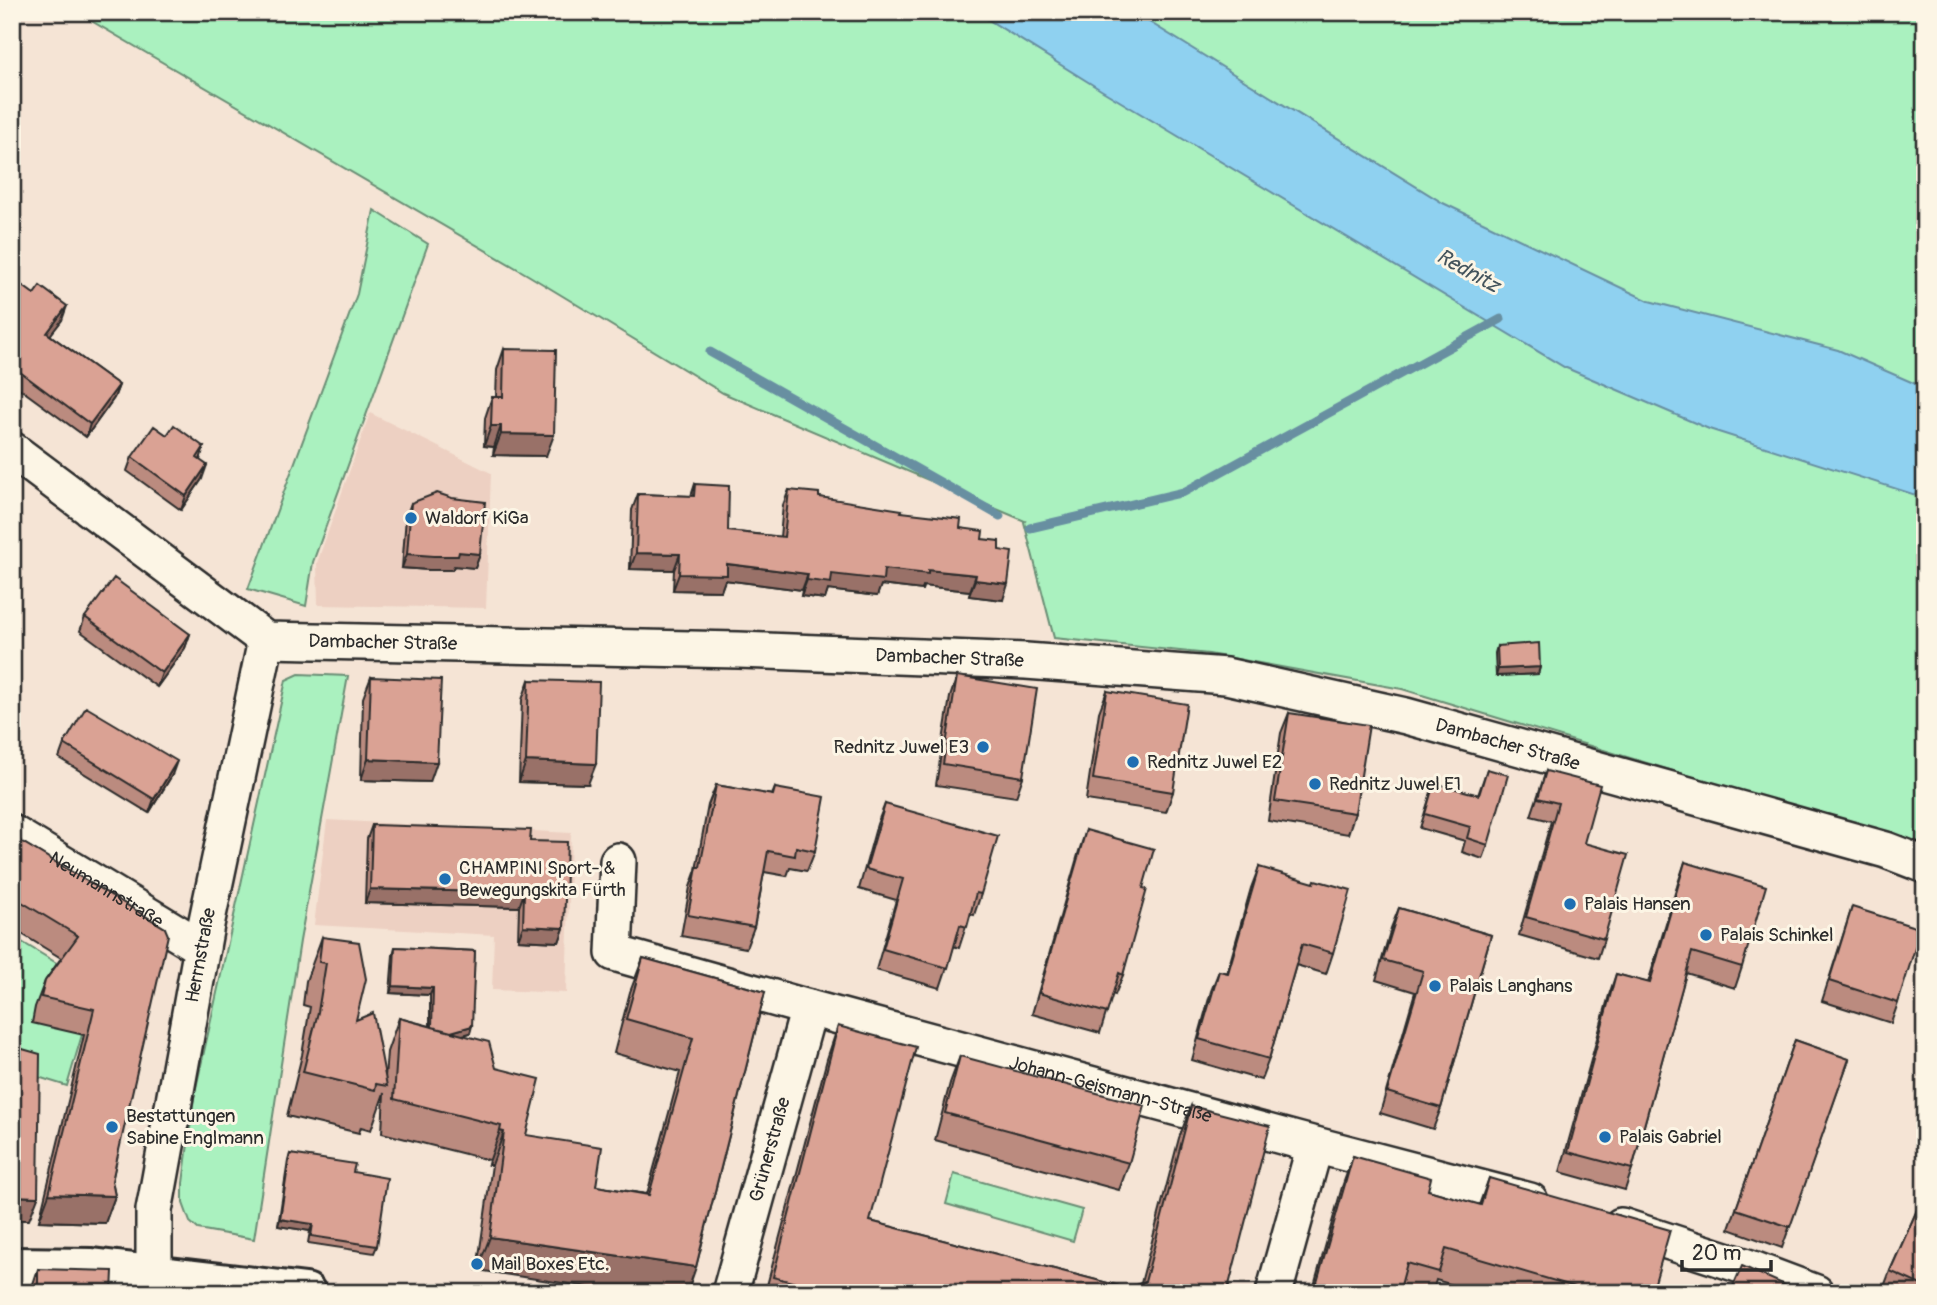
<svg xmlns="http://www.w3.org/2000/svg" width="1937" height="1305" font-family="Pangolin,sans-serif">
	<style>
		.built { fill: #edd0c2 }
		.green { fill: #aaf1bf; stroke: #6a8e75; stroke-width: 2 }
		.water { fill: #8fd1f0; stroke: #678fa1; stroke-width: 2 }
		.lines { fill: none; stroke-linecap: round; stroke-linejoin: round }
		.stream { stroke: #678fa1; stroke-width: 9 }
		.minor-casing { stroke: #2b2b2b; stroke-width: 40 }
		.secondary-casing { stroke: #2b2b2b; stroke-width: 44 }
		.minor { stroke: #fcf5e5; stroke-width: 35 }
		.secondary { stroke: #fcf5e5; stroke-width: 38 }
		.wall { fill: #bb8b7f; stroke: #2b2b2b; stroke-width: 2 }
		.shaded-wall { fill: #997168; stroke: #2b2b2b; stroke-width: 2 }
		.building { fill: #daa294; stroke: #2b2b2b; stroke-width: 2 }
		.poi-dot { fill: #1f6fb2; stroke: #fcf5e5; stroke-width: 2.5 }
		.labels { text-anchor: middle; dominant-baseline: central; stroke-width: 6; stroke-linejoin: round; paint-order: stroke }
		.poi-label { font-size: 19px; fill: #2b2b2b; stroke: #fcf5e5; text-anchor: start }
		.street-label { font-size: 19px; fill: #2b2b2b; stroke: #fcf5e5 }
		.water-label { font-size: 21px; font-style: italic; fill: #44545c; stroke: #fcf5e5 }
	</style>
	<rect width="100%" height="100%" fill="#f5e4d5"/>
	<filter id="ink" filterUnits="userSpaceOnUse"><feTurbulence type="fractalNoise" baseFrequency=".0143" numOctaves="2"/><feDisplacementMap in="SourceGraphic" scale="14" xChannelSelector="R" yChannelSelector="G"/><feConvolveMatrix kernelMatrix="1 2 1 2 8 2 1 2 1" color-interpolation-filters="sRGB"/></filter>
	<g filter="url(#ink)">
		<path class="built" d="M370 413 491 473 486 608 318 605 317 563Z
			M327 820 571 833 566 993 492 990 494 935 314 925Z"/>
		<path class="green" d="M76 12H1925V847L1402 689 1209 654 1054 638 1024 522 1025 521 723 393 528 275Z
			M374 210 428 244 313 562 306 606 248 589 357 294Z
			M299 674 348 676 300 941 254 1239 198 1229 190 1222 183 1203V1183L194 1097 286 680Z
			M12 936 96 987 67 1086 12 1069Z
			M954 1174 1082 1210 1073 1241 946 1204Z"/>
		<path class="water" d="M976 12H1133L1443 203 1649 301 1838 350 1925 388V498L1709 429 1564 367 1101 90Z"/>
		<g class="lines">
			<path class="stream" d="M710 352 1000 516
				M1030 528 1184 492 1501 319"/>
			<defs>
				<g id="minor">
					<path id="s1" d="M12 450 266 640 739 650 1026 661 1226 676 1406 716 1886 850 1925 865"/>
					<path id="s2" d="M12 833 202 948"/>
					<path id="s3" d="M618 861 614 953 809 1008 1315 1145 1530 1201"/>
					<path d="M1621 1226 1747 1267 1816 1293"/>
					<path id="s4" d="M154 1275V1210L157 1195 206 925 266 640"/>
					<path id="s5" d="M730 1293 809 1008"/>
					<path d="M1274 1293 1315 1145"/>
				</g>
				<path id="secondary" d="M12 1267 92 1268 306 1293"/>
			</defs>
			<use href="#minor" class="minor-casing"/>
			<use href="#secondary" class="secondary-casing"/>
			<use href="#minor" class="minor"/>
			<use href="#secondary" class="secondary"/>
		</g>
		<path class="wall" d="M12 278 62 320 50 335 119 385 114 398 86 437 12 383Z
			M504 349 546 456 493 455 494 447 484 446 485 418 492 397H496L497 370Z
			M167 435 204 447 200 460 202 479 181 510 127 471 132 457Z
			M695 484 728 531 780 537 783 505 789 490 819 497 901 512 960 528 982 539 999 550 1003 600 969 596 970 591 923 586 922 590 881 585 877 596 828 590 825 599 801 596 802 590 725 580 721 591 673 590 674 570 630 569 632 510 638 494 691 496Z
			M411 503 480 554 475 568 454 566 452 570H429L402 568 406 517Z
			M85 617 190 634 185 648 157 687 80 631Z
			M1497 646 1540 667 1538 674 1496 676 1495 653Z
			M957 676 1023 777 1016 797 936 785 950 697Z
			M371 677 430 782 361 780 363 698Z
			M529 680 588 784 519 782 522 700Z
			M1107 691 1173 792 1166 812 1086 800 1099 712Z
			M1289 713 1355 813 1348 834 1268 821 1281 733Z
			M64 744 172 775 149 813 59 758Z
			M1487 769 1488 845 1483 859 1462 852 1465 841 1420 828 1434 783 1478 795Z
			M1546 771 1584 843 1604 939 1598 958 1519 935 1551 821 1531 816Z
			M716 785 772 795 775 788 815 851 807 871 790 868 787 876 764 872 754 927 746 948 681 936 690 887 696 870 708 805Z
			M885 804 981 894 974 915 970 914 959 948 954 946 940 988 876 970 896 900 859 889 877 824Z
			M372 825 530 841 564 928 559 942 518 940 519 907 365 903 367 839Z
			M1086 830 1143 888 1123 975 1115 995 1112 994 1100 1033 1032 1014 1079 851Z
			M12 836 165 928 112 1181 115 1196 105 1223 39 1221 84 1035 32 1023 35 1007 45 981 61 958 12 928Z
			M1685 862 1742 967 1735 988 1686 973 1632 1169 1625 1190 1560 1172 1609 995 1616 974 1648 983 1678 883Z
			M1259 867 1333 953 1326 974 1296 965 1269 1059 1261 1080 1192 1060 1211 991 1219 971 1227 973 1251 888Z
			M1852 907 1898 1003 1891 1023 1822 1001Z
			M1399 908 1491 935 1441 1108 1433 1129 1380 1113 1415 992 1376 980 1391 928Z
			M322 937 356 1020 385 1078 387 1052 399 1018 430 1026V995L390 993 393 955 395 947 475 951 470 1033 463 1035 496 1068 526 1135 596 1186 647 1194 680 1072 614 1053 630 992 643 958 765 992 696 1267 477 1270 492 1165H488L489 1160 382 1133 384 1093 371 1130 361 1127 359 1133 287 1116 302 1055 310 1007 303 1005 306 981Z
			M838 1026 870 1221 1127 1288 1141 1283 1179 1138 1191 1106 1227 1293H765L827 1059Z
			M1795 1040 1849 1059 1782 1248 1729 1229Z
			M960 1056 1129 1163 1119 1190 935 1140 950 1083Z
			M290 1154 353 1172 377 1246 374 1253 308 1243 310 1231 278 1226 288 1161Z
			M1353 1156 1428 1190 1479 1205 1489 1178 1652 1293H1480L1436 1280 1432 1293H1312L1342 1187Z
			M1925 1192V1293H1884L1882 1292 1890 1271Z
			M38 1269 112 1293H30Z"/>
		<path class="shaded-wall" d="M67 306 62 320 42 346 47 333Z
			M119 385 114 398 86 437 90 424Z
			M491 426H501L494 447 484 446Z
			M501 434 554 435 546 456 493 455Z
			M207 465 202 479 181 510 186 496Z
			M459 552 480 554 475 568 454 566 452 570H429L402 568 407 554Z
			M636 553 680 554 674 570 630 569Z
			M727 564 808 574 802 590 725 580 721 591 673 590 679 574Z
			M884 569 928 570 976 575 970 591 923 586 922 590 881 585 877 596 828 590 825 599 801 596 807 580 832 574Z
			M975 580 1008 584 1003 600 969 596Z
			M190 634 185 648 157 687 162 673Z
			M1540 667 1538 674 1496 676 1498 669Z
			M368 759 437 762 430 782 361 780Z
			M177 761 172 775 149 813 154 799Z
			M526 761 596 764 588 784 519 782Z
			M370 889 524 893 519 907 365 903Z
			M523 926 564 928 559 942 518 940Z
			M393 986 433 988 430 995 390 993Z
			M472 1026 470 1033 430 1044 432 1037Z
			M500 1131 504 1132 492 1165H488Z
			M49 1194 115 1196 105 1223 39 1221Z
			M12 1196 38 1197 29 1220H12Z
			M280 1219 313 1224 310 1231 278 1226Z
			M490 1237 696 1267 687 1293H628L477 1270Z"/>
		<path class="building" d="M12 278 34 294 40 286 67 306 47 333 119 385 90 424 12 366Z
			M504 349 556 350 554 435 501 434V426H491L492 397H503Z
			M174 425 204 447 197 458 207 465 186 496 132 457 154 426 167 435Z
			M695 484 729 486 728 531 784 537 789 490 819 493V497L902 510 901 512 961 519 960 528 983 531 982 539 999 541V550L1012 552 1008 584 975 580 976 575 928 570V574L884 569 883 580 832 574 831 583 807 580 808 574 727 564V575L679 574 680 554 636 553 638 494 694 496Z
			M437 493 452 498 485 502 480 554 459 552 458 556H434L407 554 411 503Z
			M114 578 190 634 162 673 85 617Z
			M1539 643 1540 667 1498 669 1497 646Z
			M957 676 1037 689 1023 777 943 764Z
			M371 677 441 680 437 762 368 759Z
			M529 680 599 682 596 764 526 761Z
			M1107 691 1187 704 1173 792 1093 779Z
			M86 707 177 761 154 799 64 744Z
			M1289 713 1369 725 1355 813 1275 801Z
			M1487 769 1508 775 1488 845 1467 838 1470 827 1425 814 1434 783 1479 795Z
			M1546 771 1600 785 1584 843 1628 855 1604 939 1526 917 1558 803 1538 798Z
			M716 785 773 795 775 788 825 797 815 851 796 847 795 856 768 851 754 927 688 915 697 867H700Z
			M885 804 998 836 981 894 976 893 967 927 960 925 948 968 883 949 903 879 866 869Z
			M372 825 531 830 530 841 567 842 564 928 523 926 524 893 370 889Z
			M1086 830 1154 849 1143 888 1147 889 1123 975 1119 973 1107 1013 1039 993Z
			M12 836 165 928 168 935 112 1181 115 1196 49 1194 94 1009 41 997 45 981 78 936 12 896Z
			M1685 862 1766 886 1742 967 1692 952 1632 1169 1568 1152 1616 974 1650 983Z
			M1259 867 1314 883 1315 880 1351 890 1333 953 1302 944 1269 1059 1199 1039 1219 971 1228 973Z
			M1852 907 1921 929 1898 1003 1829 981Z
			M1399 908 1491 935 1441 1108 1387 1092 1423 971 1383 960Z
			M322 937 359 942 366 979 356 1020 373 1013 387 1086 376 1084 375 1090 303 1072 318 1012 326 963 319 962Z
			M395 947 475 951 472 1026 451 1032 432 1027 433 988 393 986Z
			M643 958 765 992 696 1267 490 1237 504 1132 500 1131 501 1126 394 1099 399 1018 489 1042 496 1068 540 1079 526 1135 602 1147 596 1186 649 1195 693 1038 626 1019Z
			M838 1026 916 1047 870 1221 1127 1288 1145 1282 1191 1106 1270 1126 1227 1293H834L773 1277Z
			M1795 1040 1849 1059 1790 1227 1736 1209Z
			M12 1046 40 1054 38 1197 12 1196Z
			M960 1056 1145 1106 1129 1163 945 1113Z
			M290 1154 355 1164 353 1172 387 1178 377 1246 311 1236 313 1224 280 1219Z
			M1353 1156 1431 1178 1428 1190 1481 1205 1489 1178 1670 1230 1652 1293H1596L1446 1249 1439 1272 1407 1263 1399 1293H1314Z
			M1925 1192V1287L1890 1271Z
			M1742 1266 1803 1293H1730Z
			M38 1269 113 1271 112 1293H38Z"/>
	</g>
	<g class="poi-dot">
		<circle cx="411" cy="518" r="7"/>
		<circle cx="983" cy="747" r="7"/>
		<circle cx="1133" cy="762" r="7"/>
		<circle cx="1315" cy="784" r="7"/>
		<circle cx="445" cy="879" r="7"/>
		<circle cx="1570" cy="904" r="7"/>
		<circle cx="1706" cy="935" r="7"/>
		<circle cx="1435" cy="986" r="7"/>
		<circle cx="112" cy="1127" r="7"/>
		<circle cx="1605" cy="1137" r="7"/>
		<circle cx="477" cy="1264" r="7"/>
	</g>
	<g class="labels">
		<g class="poi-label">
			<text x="425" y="518">Waldorf KiGa</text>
			<text x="969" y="747" text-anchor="end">Rednitz Juwel E3</text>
			<text x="1147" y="762">Rednitz Juwel E2</text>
			<text x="1329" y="784">Rednitz Juwel E1</text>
			<text x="459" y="868">CHAMPINI Sport- &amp;<tspan x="459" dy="22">Bewegungskita Fürth</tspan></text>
			<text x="1584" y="904">Palais Hansen</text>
			<text x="1720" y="935">Palais Schinkel</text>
			<text x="1449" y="986">Palais Langhans</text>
			<text x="126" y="1116">Bestattungen<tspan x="126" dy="22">Sabine Englmann</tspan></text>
			<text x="1619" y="1137">Palais Gabriel</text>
			<text x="491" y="1264">Mail Boxes Etc.</text>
		</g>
		<g class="street-label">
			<text stroke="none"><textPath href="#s1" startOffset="434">Dambacher Straße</textPath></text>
			<text stroke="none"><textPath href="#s1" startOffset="1001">Dambacher Straße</textPath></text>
			<text stroke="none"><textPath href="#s1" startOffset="1568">Dambacher Straße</textPath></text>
			<text stroke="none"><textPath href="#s2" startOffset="110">Neumannstraße</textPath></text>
			<text stroke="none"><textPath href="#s4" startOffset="324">Herrnstraße</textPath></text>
			<text stroke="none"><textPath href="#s3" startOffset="607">Johann-Geismann-Straße</textPath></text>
			<text stroke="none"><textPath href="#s5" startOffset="149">Grünerstraße</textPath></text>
		</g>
		<g class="water-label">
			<text transform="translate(1468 271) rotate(29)">Rednitz</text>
		</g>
	</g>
	<rect width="1937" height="1305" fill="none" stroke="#fcf5e5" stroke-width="42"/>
	<rect x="21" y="21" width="1895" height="1263" fill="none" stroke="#2b2b2b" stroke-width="2.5" filter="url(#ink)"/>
	<path d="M1682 1260v10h89v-10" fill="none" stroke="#2b2b2b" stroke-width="3.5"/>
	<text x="1692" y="1260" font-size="21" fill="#2b2b2b" stroke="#fcf5e5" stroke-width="5" paint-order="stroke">20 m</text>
</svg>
